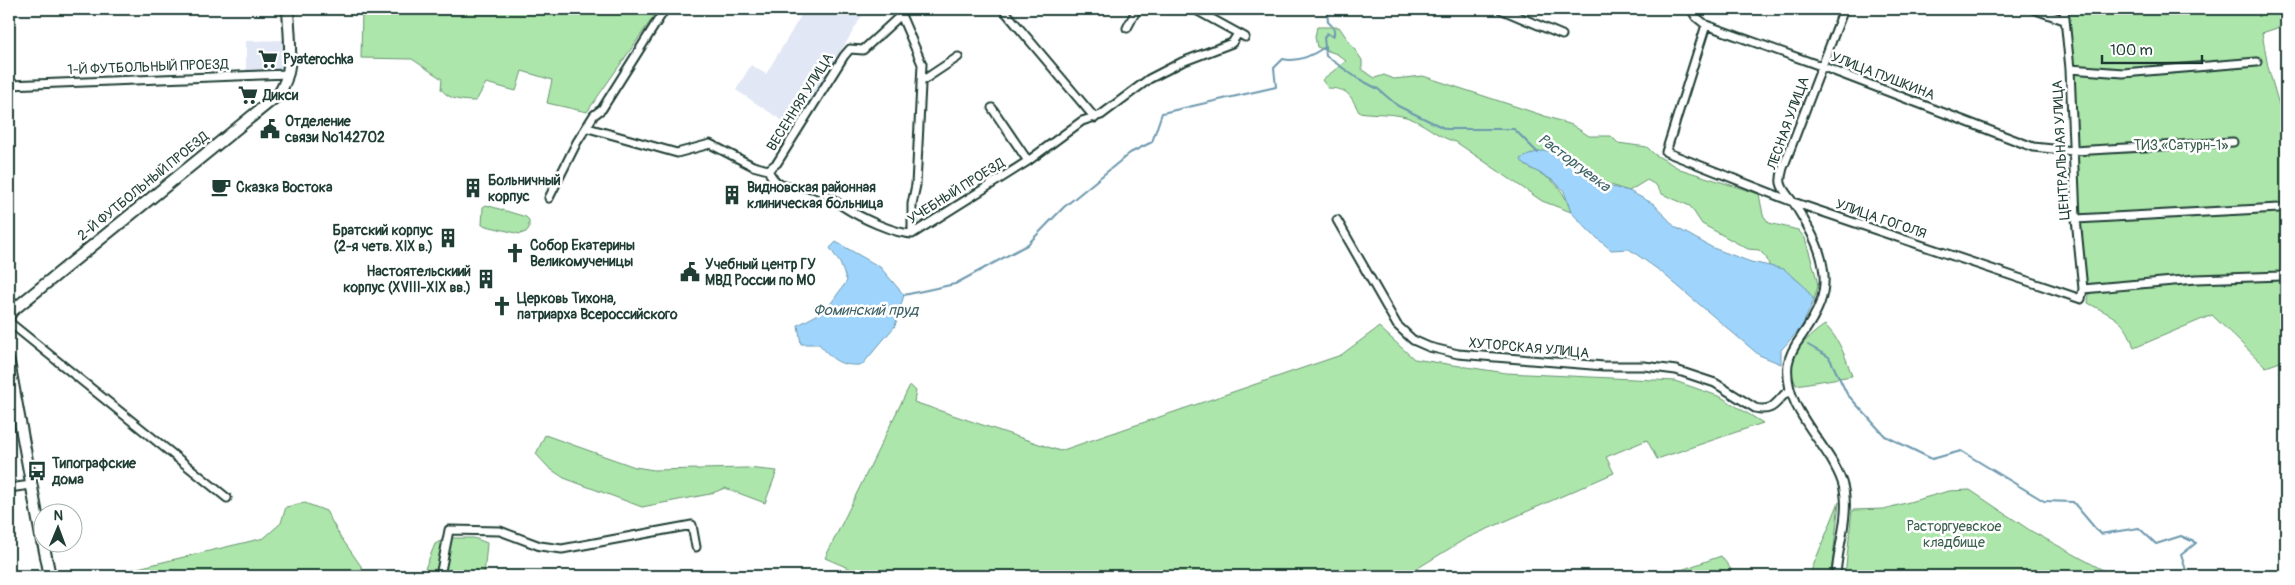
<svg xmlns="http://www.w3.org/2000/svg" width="2295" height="585" font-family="Pangolin,sans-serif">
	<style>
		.built { fill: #e2e7f5 }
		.green { fill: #ade6ab; stroke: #669270 }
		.water { fill: #9fd5fd; stroke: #6c98ad }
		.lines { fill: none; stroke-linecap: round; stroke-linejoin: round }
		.stream { stroke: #6c98ad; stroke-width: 2 }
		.street-casing { stroke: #1f3d34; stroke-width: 11 }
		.secondary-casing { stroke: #1f3d34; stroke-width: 14 }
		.street { stroke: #fff; stroke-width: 7 }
		.secondary { stroke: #fff; stroke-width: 10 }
		.labels { text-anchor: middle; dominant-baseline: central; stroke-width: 5; stroke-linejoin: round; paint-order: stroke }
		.poi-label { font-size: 14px; font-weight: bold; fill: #1f3d34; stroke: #fff; text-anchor: start }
		.street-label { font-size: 14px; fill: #1f3d34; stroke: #fff }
		.park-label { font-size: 14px; fill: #3b5f4c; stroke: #fff }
		.water-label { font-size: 15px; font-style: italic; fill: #3f6366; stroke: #fff }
	</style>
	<rect width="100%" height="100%" fill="#fff"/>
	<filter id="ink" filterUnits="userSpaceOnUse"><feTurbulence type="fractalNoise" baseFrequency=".02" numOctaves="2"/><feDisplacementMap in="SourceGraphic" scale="10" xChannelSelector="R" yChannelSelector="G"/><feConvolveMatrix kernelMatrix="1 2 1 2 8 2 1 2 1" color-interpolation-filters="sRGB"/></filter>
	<g filter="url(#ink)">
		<path class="built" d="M805 9H866L795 129 736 90 751 65 766 74Z
			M284 40 286 72 246 74V41Z"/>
		<path class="green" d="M362 9H659L587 112 547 103 552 80 522 71 516 91 486 83 476 101C463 101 449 100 441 89L442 79 412 59 361 58Z
			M2068 9H2257L2259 17V11L2263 9H2286V25L2262 33 2268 67 2286 129V360L2266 367 2212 315 2134 348C2126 319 2113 317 2088 303L2089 292 2086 282 2076 158Z
			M1317 27H1339L1362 60V70L1375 78 1384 75 1394 79 1423 76 1572 125 1589 136H1611L1618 143 1647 147 1654 154 1680 169 1759 194 1763 215 1769 223 1798 230 1805 238 1816 276 1818 286 1814 300C1802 283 1790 270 1770 267L1766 257 1759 250 1748 249 1702 224 1690 206 1662 194 1656 185 1647 180 1629 191C1599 183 1582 169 1559 149L1525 165C1553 181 1560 181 1571 212L1542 201 1456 142C1440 138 1429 127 1414 120 1397 112 1377 115 1359 112 1350 95 1349 89 1328 88L1322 80 1346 61 1337 54 1317 47 1315 37Z
			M486 205 526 217 529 220V228L526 232 520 234 482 225 483 207Z
			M1825 325C1839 338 1846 358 1852 376L1796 385C1793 377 1788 367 1792 358 1796 348 1816 330 1825 325Z
			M1379 327 1414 359 1506 373 1675 381 1721 397 1763 423 1657 459 1647 440 1606 457 1614 473 1465 539 1405 576H867L825 558 910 385 916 391 914 402 1060 451 1341 355Z
			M545 435 635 467 654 470 747 468 777 471 765 503 725 488 710 494 642 507 564 478 549 468 536 454Z
			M1970 490 2031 531 2114 576H1845L1852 510 1884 509 1949 491Z
			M1839 502 1831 576H1809Z
			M305 503 326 511 340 536 361 566 363 576H342L339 573 320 574 321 576H104L264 538 281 523 286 507Z
			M446 538H474L487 543 484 576H422L435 544Z
			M1721 556 1736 576H1664Z"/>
		<path class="water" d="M1559 149 1583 170 1608 186 1629 191 1654 204 1675 227 1713 248 1751 262 1784 269 1804 286 1814 300 1801 328 1781 350V364L1759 355 1660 271 1629 249 1611 250 1590 232 1571 212 1564 191 1554 181 1525 165 1520 159 1536 152Z
			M836 242 880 267 904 295 895 326 862 365C839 366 834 361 819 344H801L798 325 826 310 847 281 840 263 830 248Z"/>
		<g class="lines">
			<path class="stream" d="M1327 9 1328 22C1333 26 1336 31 1333 37L1327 33 1324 38 1326 56 1357 78 1378 89 1398 106 1446 129H1514L1538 153
				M904 295 955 284 1027 245 1064 207 1130 153 1152 142 1162 113 1276 87 1274 68 1283 59C1297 63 1313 55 1325 47
				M1808 345 1829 357 1847 394 1885 436 1932 459 1961 451 2044 501 2073 502 2100 534 2139 528 2156 544 2181 536 2196 543 2181 555 2188 576"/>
			<defs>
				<path id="street" d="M901 9V15L922 64 916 185 912 204V234
					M1003 9 1095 118
					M1194 9 1245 37
					M1500 9 1562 35
					M1691 9 1696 17 1706 25 1821 66 2033 147 2073 151 2233 142
					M2033 9 2064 20
					M1706 25 1666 152 1793 202 2081 299 2083 289 2076 219 2070 69 2064 9
					M1127 28 1137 9
					M2070 69 2123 73 2257 62
					M922 81 958 57
					M9 85 289 74
					M992 108 1028 161
					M588 128 677 153 710 144 753 166 768 170C780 197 799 181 818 190 828 195 836 202 844 207 861 218 893 233 912 234L1028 161 1082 121 1101 115 1149 79 1182 62 1232 43 1237 35
					M768 170 777 163 844 56 850 49 863 50 901 15
					M549 198 577 142 594 115 602 109 665 9
					M2076 219 2279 208
					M1337 220 1397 325 1413 340 1429 347 1458 354 1604 366H1644L1676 370 1715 383 1755 408C1776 413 1776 399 1790 390
					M2083 289 2196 279 2282 276
					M9 322 227 498
					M9 488 31 485
					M440 576 449 530 500 531 540 546 562 549 692 525 696 547
					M1836 576C1837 547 1852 511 1842 482 1828 442 1783 410 1788 364 1790 353 1795 345 1801 337 1817 314 1828 294 1823 267 1820 245 1806 223 1795 205 1790 197 1783 192 1781 183 1780 178 1782 172 1783 168L1844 9"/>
				<path id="secondary" d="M9 316 12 311 278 95C296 70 289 38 288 9
					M9 362 42 542
					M43 542 50 576"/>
			</defs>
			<use href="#street" class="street-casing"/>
			<use href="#secondary" class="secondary-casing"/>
			<use href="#street" class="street"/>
			<use href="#secondary" class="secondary"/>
		</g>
	</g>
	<defs>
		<symbol id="supermarket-bare" viewBox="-9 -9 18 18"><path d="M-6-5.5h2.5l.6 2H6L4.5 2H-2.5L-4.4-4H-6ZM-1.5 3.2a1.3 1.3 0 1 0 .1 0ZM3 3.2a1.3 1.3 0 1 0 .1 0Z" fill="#1f3d34" stroke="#fff" stroke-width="2.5" paint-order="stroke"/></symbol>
		<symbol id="civic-bare" viewBox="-9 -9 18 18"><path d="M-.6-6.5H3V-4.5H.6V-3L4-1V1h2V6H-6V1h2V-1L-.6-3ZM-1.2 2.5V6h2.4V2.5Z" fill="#1f3d34" stroke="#fff" stroke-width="2.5" paint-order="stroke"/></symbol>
		<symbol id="cafe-bare" viewBox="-9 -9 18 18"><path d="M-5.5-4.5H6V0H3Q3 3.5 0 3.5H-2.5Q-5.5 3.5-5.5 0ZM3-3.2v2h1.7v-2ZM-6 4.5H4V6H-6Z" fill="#1f3d34" stroke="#fff" stroke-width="2.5" paint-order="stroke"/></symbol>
		<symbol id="building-bare" viewBox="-9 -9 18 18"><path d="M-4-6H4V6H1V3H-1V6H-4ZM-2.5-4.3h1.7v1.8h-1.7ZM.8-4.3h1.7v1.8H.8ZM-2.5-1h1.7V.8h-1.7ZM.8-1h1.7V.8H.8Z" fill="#1f3d34" stroke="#fff" stroke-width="2.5" paint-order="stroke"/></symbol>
		<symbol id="church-bare" viewBox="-9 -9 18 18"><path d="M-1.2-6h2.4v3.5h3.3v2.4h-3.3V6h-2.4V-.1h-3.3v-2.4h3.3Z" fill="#1f3d34" stroke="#fff" stroke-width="2.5" paint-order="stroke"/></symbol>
		<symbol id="bus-bare" viewBox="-9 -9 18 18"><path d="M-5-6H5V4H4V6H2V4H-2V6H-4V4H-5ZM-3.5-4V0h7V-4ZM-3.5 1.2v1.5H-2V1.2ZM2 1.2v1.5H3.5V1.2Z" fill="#1f3d34" stroke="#fff" stroke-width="2.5" paint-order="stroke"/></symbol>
	</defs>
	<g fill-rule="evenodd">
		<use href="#supermarket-bare" x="254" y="45" width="28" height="28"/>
		<use href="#supermarket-bare" x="234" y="81" width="28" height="28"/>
		<use href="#civic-bare" x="256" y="115" width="28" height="28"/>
		<use href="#cafe-bare" x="207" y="173" width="28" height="28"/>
		<use href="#building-bare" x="459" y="174" width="28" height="28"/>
		<use href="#building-bare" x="718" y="181" width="28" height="28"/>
		<use href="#building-bare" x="434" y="224" width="28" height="28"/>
		<use href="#church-bare" x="501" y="239" width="28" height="28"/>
		<use href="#civic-bare" x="676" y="258" width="28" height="28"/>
		<use href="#building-bare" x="472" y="265" width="28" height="28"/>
		<use href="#church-bare" x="488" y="292" width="28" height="28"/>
		<use href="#bus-bare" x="23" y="457" width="28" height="28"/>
	</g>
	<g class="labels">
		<g class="poi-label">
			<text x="283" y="59">Pyaterochka</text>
			<text x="263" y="95">Дикси</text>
			<text x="285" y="121">Отделение<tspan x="285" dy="16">связи №142702</tspan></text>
			<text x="488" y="180">Больничный<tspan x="488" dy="16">корпус</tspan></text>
			<text x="236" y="187">Сказка Востока</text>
			<text x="747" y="187">Видновская районная<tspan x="747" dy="16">клиническая больница</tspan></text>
			<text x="433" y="230" text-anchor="end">Братский корпус<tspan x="433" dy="16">(2-я четв. XIX в.)</tspan></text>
			<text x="530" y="245">Собор Екатерины<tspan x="530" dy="16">Великомученицы</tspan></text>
			<text x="705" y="264">Учебный центр ГУ<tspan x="705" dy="16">МВД России по МО</tspan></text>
			<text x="471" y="271" text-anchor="end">Настоятельскиий<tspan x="471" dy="16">корпус (XVIII-XIX вв.)</tspan></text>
			<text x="517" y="298">Церковь Тихона,<tspan x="517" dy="16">патриарха Всероссийского</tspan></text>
			<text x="52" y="463">Типографские<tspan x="52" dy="16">дома</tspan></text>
		</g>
		<g class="street-label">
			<text transform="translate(148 67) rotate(-2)">1-Й ФУТБОЛЬНЫЙ ПРОЕЗД</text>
			<text transform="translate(1883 76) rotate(21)">УЛИЦА ПУШКИНА</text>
			<text transform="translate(800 102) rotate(-58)">ВЕСЕННЯЯ УЛИЦА</text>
			<text transform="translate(1788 123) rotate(-70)">ЛЕСНАЯ УЛИЦА</text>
			<text transform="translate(2061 150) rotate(-93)">ЦЕНТРАЛЬНАЯ УЛИЦА</text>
			<text transform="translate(143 186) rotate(-39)">2-Й ФУТБОЛЬНЫЙ ПРОЕЗД</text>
			<text transform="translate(956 191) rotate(-32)">УЧЕБНЫЙ ПРОЕЗД</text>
			<text transform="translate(1881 219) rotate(19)">УЛИЦА ГОГОЛЯ</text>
			<text transform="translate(1529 348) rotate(5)">ХУТОРСКАЯ УЛИЦА</text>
		</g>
		<g class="park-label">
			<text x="2181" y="145">ТИЗ «Сатурн-1»</text>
			<text x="1954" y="526">Расторгуевское<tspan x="1954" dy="16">кладбище</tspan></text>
		</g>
		<g class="water-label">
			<text transform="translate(1574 163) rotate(37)">Расторгуевка</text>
			<text x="866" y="310">Фоминский пруд</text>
		</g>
	</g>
	<rect width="2295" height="585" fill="none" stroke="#fff" stroke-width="30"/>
	<rect x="15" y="15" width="2265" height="555" fill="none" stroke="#1f3d34" stroke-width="2" filter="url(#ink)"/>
	<g transform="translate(58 528) rotate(1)"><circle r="24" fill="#ffffff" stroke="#a5b1ae"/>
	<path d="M0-4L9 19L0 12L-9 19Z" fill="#1f3d34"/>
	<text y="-8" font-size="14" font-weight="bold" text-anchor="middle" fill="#1f3d34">N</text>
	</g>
	<path d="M2102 55v8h100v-8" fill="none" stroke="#1f3d34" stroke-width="2.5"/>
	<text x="2110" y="55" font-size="15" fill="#1f3d34" stroke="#ffffff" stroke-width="4" paint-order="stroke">100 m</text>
</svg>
